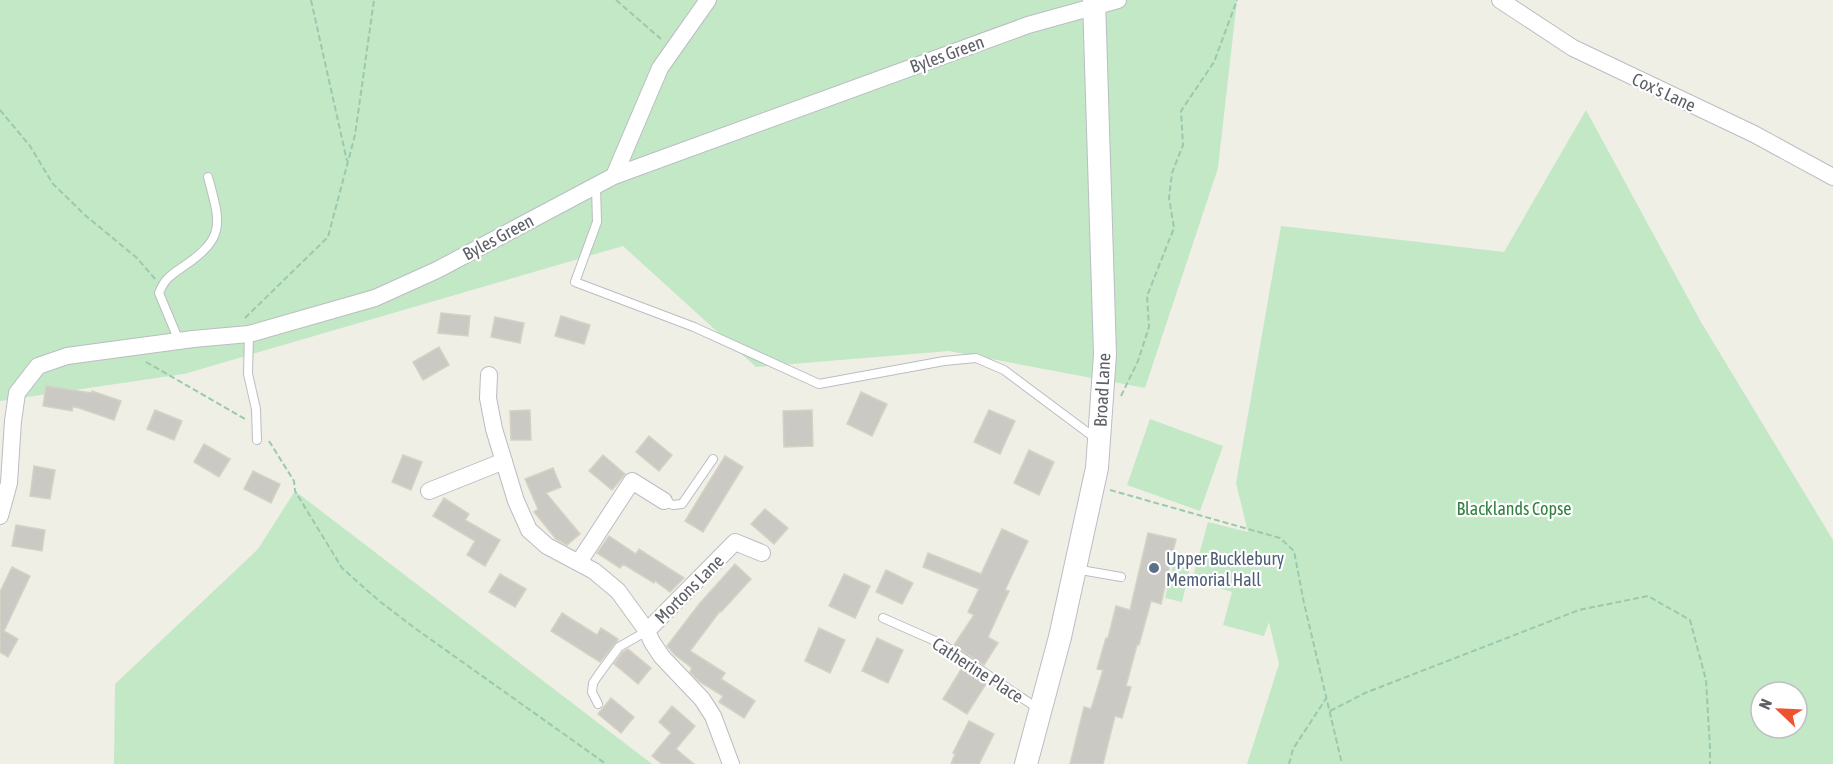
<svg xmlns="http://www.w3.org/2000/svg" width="1833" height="764" font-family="'Asap Condensed',sans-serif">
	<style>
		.green { fill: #c2e8c6; fill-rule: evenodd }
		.building { fill: #cbc9c3; stroke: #d5d2c4; stroke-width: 1.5 }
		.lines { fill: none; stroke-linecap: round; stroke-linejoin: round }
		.lane-casing { stroke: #babdc2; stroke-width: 10 }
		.street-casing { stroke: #babdc2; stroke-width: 18 }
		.secondary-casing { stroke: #bbbdc4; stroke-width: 24 }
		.path { stroke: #9bc9ae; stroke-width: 2; stroke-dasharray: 6 3; stroke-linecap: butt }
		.lane { stroke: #fff; stroke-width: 8 }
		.street { stroke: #fff; stroke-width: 16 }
		.secondary { stroke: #fff; stroke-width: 22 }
		.service-dot { fill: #5c6f8a; stroke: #fff; stroke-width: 2 }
		.labels { text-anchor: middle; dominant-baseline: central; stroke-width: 4.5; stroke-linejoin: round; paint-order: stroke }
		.street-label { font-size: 18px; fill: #5d6067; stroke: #fff }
		.park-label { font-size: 18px; fill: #31823e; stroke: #fff }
		.service-label { font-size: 18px; fill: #4e5e75; stroke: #fff; text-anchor: start }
	</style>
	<rect width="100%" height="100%" fill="#f0efe6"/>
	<path class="green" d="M0 0H1237L1218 168 1145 388 949 351 756 367 623 246 184 374 0 401Z
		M1586 110 1701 322 1833 540V764H1247L1279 664 1269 622 1264 636 1223 625 1232 592 1192 580 1208 522 1248 532 1236 483 1281 226 1504 252ZM1761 692H1797V728H1761Z
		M1150 419 1223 446 1200 511 1127 485Z
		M295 491 652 764H114L115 684 258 549Z
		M1173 565 1190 569 1182 602 1165 598Z"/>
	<path class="building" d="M441 313 470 316 468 336 438 333Z
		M561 316 590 325 584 344 555 336Z
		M495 317 524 323 520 343 491 337Z
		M439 347 449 365 423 380 413 362Z
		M46 386 92 393V391L121 401 114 420 73 406 72 411 43 406Z
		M861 392 887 404 872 436 847 424Z
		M155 410 182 421 174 440 147 429Z
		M530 410 531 440H511L510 411Z
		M812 410 813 446 784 447 783 411Z
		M989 410 1015 421 1000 454 974 442Z
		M649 436 672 455 659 471 636 452Z
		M204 444 230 459 219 477 194 462Z
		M1029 450 1054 462 1039 495 1014 483Z
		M403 455 422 462 411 490 392 482Z
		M603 455 625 474 612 490 589 471Z
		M725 456 743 467 703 532 685 521Z
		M34 466 55 470 50 499 30 496Z
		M553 468 561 487 546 493 580 534 567 545 556 539 534 512 538 509 525 479Z
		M253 471 280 484 271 503 244 489Z
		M444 498 469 514 465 520 500 540 485 566 467 555 475 541 433 516Z
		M765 509 788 528 774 544 751 524Z
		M16 525 45 530 42 551 12 546Z
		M1002 529 1028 541 1005 590 1009 591 988 637 998 643 984 665 954 645 974 615 968 612 979 589 923 567 928 553 981 574Z
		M1148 533 1176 539 1161 604 1151 601 1139 645H1137L1126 686 1131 687 1122 718 1115 716 1103 764H1070L1084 707 1091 709 1103 670 1097 669 1106 638H1108L1116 606 1130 610Z
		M609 536 636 554 639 549 684 578 670 592 655 581 654 583 623 564 620 568 597 553Z
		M735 564 751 579 721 612 720 611 690 651 725 673 721 679 755 701 744 718 719 702 723 696 700 682 690 672 692 668 675 655 667 646 700 603Z
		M12 567 30 576 4 631 18 639 8 657 0 652V592Z
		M886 570 913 583 902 604 876 592Z
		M500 574 526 589 515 607 489 592Z
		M844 574 870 586 855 618 829 606Z
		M562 613 597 635 601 628 618 639V640L600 662 551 631Z
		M819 628 845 640 830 673 805 661Z
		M877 638 903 650 888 683 862 671Z
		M628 649 651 668 638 684 614 664 623 652Z
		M963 666 986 684 967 714 943 699Z
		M611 698 634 717 621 733 598 714Z
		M672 706 695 726 676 749 694 764H662L652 756 671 733 659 722Z
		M969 721 994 734 979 764H951L955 754 953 753Z"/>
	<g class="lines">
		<defs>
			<path id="lane" d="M596 186 597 222 575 282 694 327 819 384 944 361 976 358 1004 370 1095 438
				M249 334 248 374 256 409 257 440
				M179 341 159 293C165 278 171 275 184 266 227 237 220 222 208 177
				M664 501 673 505 682 504 713 459
				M1075 569 1121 577
				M883 618 942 644 1040 710
				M598 704 592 692 593 683 599 674 619 647 647 631"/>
			<path id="street" d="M1500 0 1573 48 1754 134 1833 177
				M614 176 660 68 708 0
				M489 375 488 398 494 429 516 501 529 530 547 546 594 571 618 591 647 631 652 642 662 657 702 699 713 716 731 764
				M429 491 504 461
				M0 516 9 483 13 421 17 393 38 366 67 356 193 339 249 334 375 298 437 270 614 176 1028 25 1118 0
				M579 562 632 481 664 501
				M647 631 735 542 762 553"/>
			<path id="secondary" d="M1026 764 1060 637 1097 468 1105 354 1094 0"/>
		</defs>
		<use href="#lane" class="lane-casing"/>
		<use href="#street" class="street-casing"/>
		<use href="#secondary" class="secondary-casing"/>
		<path class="path" d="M311 0 347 161
			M616 0 661 39
			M0 110 30 146 53 184 86 216 137 258 155 279
			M245 318 328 237 355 135 374 0
			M146 362 245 419
			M1121 396 1138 361 1149 327 1147 296 1174 228 1169 198 1172 173 1183 145 1181 111 1214 62 1237 0
			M269 441 294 481 295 491 342 568 378 600 416 629 606 764
			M1110 490 1280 538 1294 551 1304 603 1342 764
			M1330 711 1365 693 1579 610 1648 596 1690 620 1706 680 1710 748V764
			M1289 764 1293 749 1327 697"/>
		<use href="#lane" class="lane"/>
		<use href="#street" class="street"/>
		<use href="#secondary" class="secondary"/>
	</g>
	<circle class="service-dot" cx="1154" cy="568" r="6"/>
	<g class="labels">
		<g class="street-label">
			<text transform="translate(947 54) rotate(-20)">Byles Green</text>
			<text transform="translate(1664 92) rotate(25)">Cox's Lane</text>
			<text transform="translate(498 237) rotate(-28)">Byles Green</text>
			<text transform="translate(1102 390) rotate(-87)">Broad Lane</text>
			<text transform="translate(689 589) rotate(-45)">Mortons Lane</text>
			<text transform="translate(978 670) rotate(33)">Catherine Place</text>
		</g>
		<g class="park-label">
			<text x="1514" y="508">Blacklands Copse</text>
		</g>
		<g class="service-label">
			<text x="1166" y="558">Upper Bucklebury<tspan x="1166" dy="21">Memorial Hall</tspan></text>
		</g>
	</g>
	<g transform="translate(1779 710) rotate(293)"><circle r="28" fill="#ffffff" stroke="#bebfc2" stroke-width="1.5"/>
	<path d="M0-4.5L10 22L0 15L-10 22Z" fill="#ee532e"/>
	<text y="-9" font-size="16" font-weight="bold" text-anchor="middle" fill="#5d6067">N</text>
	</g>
</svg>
